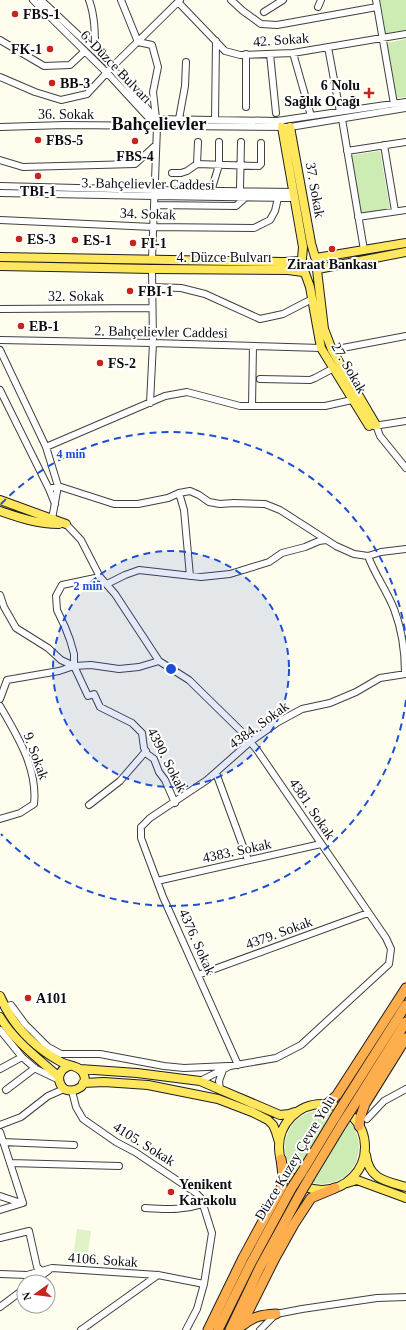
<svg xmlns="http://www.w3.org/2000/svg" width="406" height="1330" font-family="'Times New Roman',serif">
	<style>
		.green { fill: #ccecb4 }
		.pitch { fill: #dff3c7 }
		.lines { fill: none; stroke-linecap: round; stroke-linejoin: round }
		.minor-casing { stroke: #404040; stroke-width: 8 }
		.major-casing { stroke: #1e1e1e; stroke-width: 10 }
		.highway-casing { stroke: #1e1e1e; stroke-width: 11 }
		.minor { stroke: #fff; stroke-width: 6 }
		.major { stroke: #ffe75d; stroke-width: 8 }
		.highway { stroke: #feae4d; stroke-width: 9 }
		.highway-bridge-casing { stroke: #1e1e1e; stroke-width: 11; stroke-linecap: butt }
		.highway-bridge { stroke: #feae4d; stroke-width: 9 }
		.ring { fill: none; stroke: #1d4ed8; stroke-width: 2; stroke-dasharray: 7 5 }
		.poi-dot { fill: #c6241c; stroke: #fff; stroke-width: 1.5 }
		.labels { text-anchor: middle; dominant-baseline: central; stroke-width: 4; stroke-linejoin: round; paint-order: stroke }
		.poi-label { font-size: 14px; font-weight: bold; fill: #0d0d0d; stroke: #fff; text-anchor: start }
		.street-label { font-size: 14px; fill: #0d0d0d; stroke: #fff }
		.district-label { font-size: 18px; font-weight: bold; fill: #0d0d0d; stroke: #fff }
		.centre { fill: #1d4ed8; stroke: #fff; stroke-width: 2 }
		.ring-label { font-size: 12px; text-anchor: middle; font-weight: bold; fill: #1d4ed8; stroke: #fff; stroke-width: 4; stroke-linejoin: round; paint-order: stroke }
	</style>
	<rect width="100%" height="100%" fill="#fffded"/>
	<path class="green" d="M380 0H406V30L386 34Z
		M406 39V97L397 98 387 43Z
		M380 151 390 209 361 213 352 155Z
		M285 1147a37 37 0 1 1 74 0a37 37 0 1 1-74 0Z"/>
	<path class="pitch" d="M77 1229 91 1231 87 1259 73 1257Z"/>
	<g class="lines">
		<defs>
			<path id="minor" d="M33 0 111 77 157 127
				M41 0 108 63 156 119 277 121 406 102
				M89 0C95 16 95 34 95 51
				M121 0 138 42 152 45 158 67 153 92 157 127 152 259
				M231 0 243 11 261 24 277 25 377 7
				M376 0 394 104
				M178 2 225 51 240 55 293 53 406 34
				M318 7 321 0
				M264 12 283 0
				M0 40 44 66 70 65 85 51
				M328 47 340 112
				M293 53 311 116
				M246 54V107
				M270 54 276 113
				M0 77 35 92 61 100 87 94 112 67 180 0
				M179 119 185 86 186 62
				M342 119 364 250
				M215 120 216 41
				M0 127 65 125 290 127 406 108
				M384 145 395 211
				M347 151 406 142
				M0 160 23 167 135 164 156 145
				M197 164 198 142
				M172 173H181L187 171 197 164 259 166 261 164V143
				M0 186 154 190 294 192
				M240 188 241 142
				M0 193 154 196 295 198
				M211 194 212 188 219 165V142
				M154 205 236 206 246 197
				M358 217 406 210
				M0 220 153 227 254 228 270 220 275 211 278 198
				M152 287 181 288 205 294 260 319 283 314 312 299
				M0 309 152 308
				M0 340 153 343 321 348
				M0 350 46 447 58 486 52 519 49 522
				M332 350 406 336
				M260 379 310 380 315 378 332 369
				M0 390 49 489 55 504
				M150 403 153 343 152 269
				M252 406 253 346
				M376 425 380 436 406 468
				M374 426 406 421
				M46 447 165 396 187 392 240 406H325L352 400
				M49 489 58 486 114 504H138L168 498 179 493 190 491 199 495 209 502 220 504 234 503 265 504 280 510 336 546 354 554 368 556 381 552 406 549
				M179 493 184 510 190 576
				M66 524 81 540 100 577 115 594 159 661 189 680 242 732 257 750 386 938 391 949 389 964 301 1045 276 1058 230 1066 200 1081
				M368 556C375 575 387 591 394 609 402 630 405 652 405 673
				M100 577 62 585 56 596 57 610 65 627 70 640 74 654V666L88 696 94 694 100 707 132 723 142 733 144 748 147 754 154 759 159 772 165 780 175 803
				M107 584 125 575 139 570 201 577 230 574 269 562 282 553 305 547 319 541 326 540
				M0 595 4 607 16 628 48 648 61 660 74 666
				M0 699 7 680 59 671 74 666 91 665 119 669 139 667 159 661
				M0 706C17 735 38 769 34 804L20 813 0 819
				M216 773 248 860
				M89 805 120 781 146 751
				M157 881 321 844
				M198 975 368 913
				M4 1007 11 1005 25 1024 48 1047 61 1054H100L164 1066 184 1068 228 1066
				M0 1030 22 1057 36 1069 59 1080
				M238 1065 163 897 141 838V827L150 818 207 780 250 742 278 722 302 709 330 703 356 692 380 678 406 674
				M0 1069 22 1057
				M220 1089 219 1081 223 1070
				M6 1090 35 1068
				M72 1091 76 1107 83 1119 116 1142 135 1152 196 1193 201 1198 212 1233 204 1284 197 1309 186 1330
				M367 1119 384 1101 406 1089
				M0 1125 21 1117 48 1096 64 1089
				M0 1132 23 1203 0 1210
				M3 1142 74 1145
				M10 1163 119 1166
				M0 1196 21 1203
				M145 1208C167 1209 181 1211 203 1204
				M0 1238 29 1231 37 1267 42 1271
				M0 1274 27 1275 52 1268 158 1275 204 1284
				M33 1282 49 1270
				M0 1307 24 1289
				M81 1330 158 1275
				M260 1330 276 1314 302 1309 377 1298 406 1297"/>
			<path id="major" d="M282 127 303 247 302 259
				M290 127 311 243 315 257
				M0 257 284 262 301 261
				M316 258 406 243
				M0 266 152 269 288 270 303 272
				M318 269 406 252
				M317 270 324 329 332 350 376 425
				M305 273 310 287 321 348 369 426
				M0 500 66 524
				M0 511C20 518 38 524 59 524
				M0 996C12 1025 34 1047 61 1062 68 1066 79 1065 83 1073 90 1085 75 1094 64 1089 56 1081 58 1070 69 1066
				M0 1017C14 1041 39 1059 59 1077
				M80 1069 137 1073 200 1081 280 1115 289 1114 295 1112
				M83 1083 104 1082 148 1085 218 1099 252 1112 268 1120 273 1125 276 1132 279 1142
				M279 1147a43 43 0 1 1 86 0a43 43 0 1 1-86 0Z
				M366 1155C369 1179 385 1181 406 1187
				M347 1183 357 1180 406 1198"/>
			<path id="highway" d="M344 1103 406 1005
				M327 1104 337 1095 406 988
				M353 1107 406 1022
				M359 1126 360 1118 365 1104 406 1038
				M302 1172 334 1119
				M310 1177 342 1124
				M243 1325C254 1316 262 1315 276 1314
				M208 1330 243 1258 282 1186 283 1175 281 1159
				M218 1330 250 1265 291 1189
				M230 1330 260 1267 300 1194
				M239 1330 275 1258 294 1224 311 1198 335 1188"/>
		</defs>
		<use href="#minor" class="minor-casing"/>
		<use href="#major" class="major-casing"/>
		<use href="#highway" class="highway-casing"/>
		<use href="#minor" class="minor"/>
		<use href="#major" class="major"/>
		<use href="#highway" class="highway"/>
		<defs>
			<path id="highway-bridge" d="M334 1119 344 1103
				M342 1124 353 1107
				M291 1189 302 1172
				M300 1194 310 1177"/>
		</defs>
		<use href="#highway-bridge" class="highway-bridge-casing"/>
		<use href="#highway-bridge" class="highway-bridge"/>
	</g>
	<circle cx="171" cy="669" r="118" fill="#1d4ed8" fill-opacity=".12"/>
	<g class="ring">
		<circle cx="171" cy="669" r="118"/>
		<path d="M406 700A237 237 0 0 1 1 834M1 504A237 237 0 0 1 406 638"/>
	</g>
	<g class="poi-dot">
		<circle cx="15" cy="14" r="4"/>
		<circle cx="50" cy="49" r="4"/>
		<circle cx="52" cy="83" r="4"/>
		<path d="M367 87h4v4h4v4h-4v4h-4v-4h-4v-4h4z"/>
		<circle cx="38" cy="140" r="4"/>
		<circle cx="135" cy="141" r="4"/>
		<circle cx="38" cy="176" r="4"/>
		<circle cx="19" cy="239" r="4"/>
		<circle cx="75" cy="240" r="4"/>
		<circle cx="133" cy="243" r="4"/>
		<circle cx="332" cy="249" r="4"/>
		<circle cx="130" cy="291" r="4"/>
		<circle cx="21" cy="326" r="4"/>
		<circle cx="100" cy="363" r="4"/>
		<circle cx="28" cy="998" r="4"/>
		<circle cx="171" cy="1192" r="4"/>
	</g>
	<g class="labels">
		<g class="poi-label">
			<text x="23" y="14">FBS-1</text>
			<text x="42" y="49" text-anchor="end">FK-1</text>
			<text x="60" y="83">BB-3</text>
			<text x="360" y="85" text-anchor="end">6 Nolu<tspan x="360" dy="16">Sağlık Ocağı</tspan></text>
			<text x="46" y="140">FBS-5</text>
			<text x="135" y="156" text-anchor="middle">FBS-4</text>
			<text x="38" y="191" text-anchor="middle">TBI-1</text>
			<text x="27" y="239">ES-3</text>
			<text x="83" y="240">ES-1</text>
			<text x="141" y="243">FI-1</text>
			<text x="332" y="264" text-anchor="middle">Ziraat Bankası</text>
			<text x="138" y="291">FBI-1</text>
			<text x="29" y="326">EB-1</text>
			<text x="108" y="363">FS-2</text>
			<text x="36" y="998">A101</text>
			<text x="179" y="1184">Yenikent<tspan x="179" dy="16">Karakolu</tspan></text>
		</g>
		<g class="street-label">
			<text transform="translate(281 40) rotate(-4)">42. Sokak</text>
			<text transform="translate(116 67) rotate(46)">6. Düzce Bulvarı</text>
			<text x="66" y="114">36. Sokak</text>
			<text transform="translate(148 184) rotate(1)">3. Bahçelievler Caddesi</text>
			<text transform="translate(315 190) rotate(80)">37. Sokak</text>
			<text transform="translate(148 214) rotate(2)">34. Sokak</text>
			<text x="224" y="257">4. Düzce Bulvarı</text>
			<text x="76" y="296">32. Sokak</text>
			<text transform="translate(161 332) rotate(1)">2. Bahçelievler Caddesi</text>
			<text transform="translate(349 368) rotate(60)">27. Sokak</text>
			<text transform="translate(259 725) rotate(-36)">4384. Sokak</text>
			<text transform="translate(36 756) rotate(70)">9. Sokak</text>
			<text transform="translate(167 760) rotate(63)">4390. Sokak</text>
			<text transform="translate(312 809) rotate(56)">4381. Sokak</text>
			<text transform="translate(237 851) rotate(-12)">4383. Sokak</text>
			<text transform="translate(279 933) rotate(-20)">4379. Sokak</text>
			<text transform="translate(197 942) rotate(66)">4376. Sokak</text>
			<text transform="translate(144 1144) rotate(32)">4105. Sokak</text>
			<text transform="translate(295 1158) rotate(-59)">Düzce Kuzey Çevre Yolu</text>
			<text transform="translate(103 1260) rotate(4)">4106. Sokak</text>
		</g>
		<g class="district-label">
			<text x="159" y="124">Bahçelievler</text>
		</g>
	</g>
	<circle cx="171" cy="669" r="6" class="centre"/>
	<g class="ring-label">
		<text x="71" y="458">4 min</text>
		<text x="88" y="590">2 min</text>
	</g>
	<g transform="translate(36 1294) rotate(256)"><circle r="19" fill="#ffffff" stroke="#9e9e9e"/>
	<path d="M0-3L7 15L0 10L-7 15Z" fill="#c6241c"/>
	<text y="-6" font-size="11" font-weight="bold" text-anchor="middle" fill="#0d0d0d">N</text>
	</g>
</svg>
